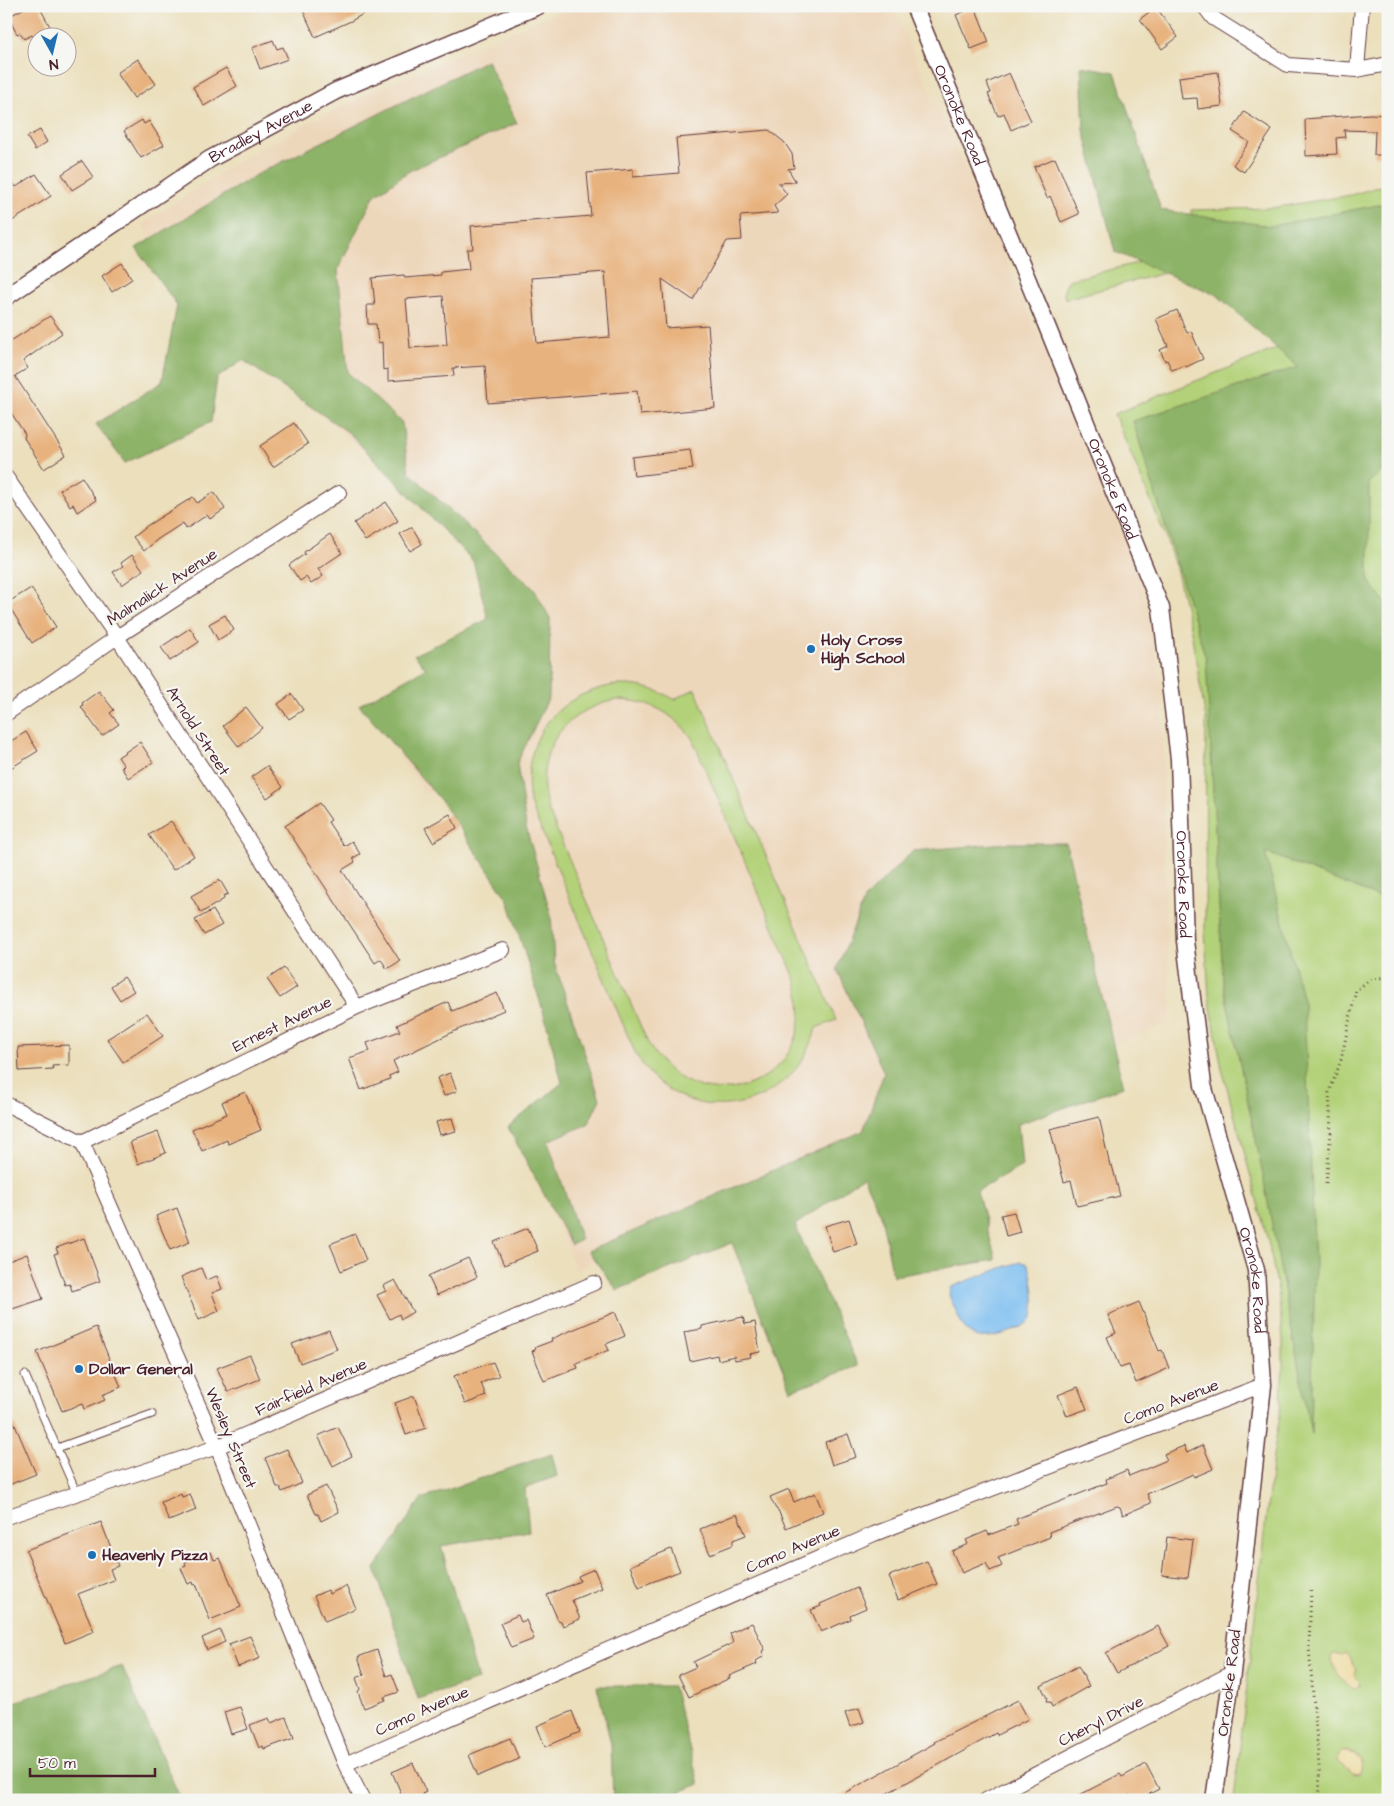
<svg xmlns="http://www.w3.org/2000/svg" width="1394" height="1806" font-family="'Architects Daughter',sans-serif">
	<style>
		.built { fill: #edd7bb }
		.green { fill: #b2d178; stroke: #7e7852; fill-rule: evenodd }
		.forest { fill: #8db368; stroke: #6c694a }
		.sand { fill: #eeda9e; stroke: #9c7c64 }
		.water { fill: #7bbef1; stroke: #626e8e }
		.building { fill: #e8b27e; fill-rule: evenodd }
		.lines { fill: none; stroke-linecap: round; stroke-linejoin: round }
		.service-casing { stroke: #623c41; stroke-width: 9 }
		.minor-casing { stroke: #623c41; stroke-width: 16 }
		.tertiary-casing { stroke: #623c41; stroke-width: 19 }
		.path { stroke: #623c41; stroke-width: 3; stroke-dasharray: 1 4; stroke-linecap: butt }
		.service { stroke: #fff; stroke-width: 7 }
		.minor { stroke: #fff; stroke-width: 14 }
		.tertiary { stroke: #fff; stroke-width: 16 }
		.poi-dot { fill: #1f6fb2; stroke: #f6f6f2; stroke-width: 2 }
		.labels { text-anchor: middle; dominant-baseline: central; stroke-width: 4.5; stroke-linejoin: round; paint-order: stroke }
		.street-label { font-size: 16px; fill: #4a1f2b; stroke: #f6f6f2 }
		.poi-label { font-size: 16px; font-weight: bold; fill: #4a1f2b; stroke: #f6f6f2; text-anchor: start }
	</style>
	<rect width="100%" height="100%" fill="#f6f6f2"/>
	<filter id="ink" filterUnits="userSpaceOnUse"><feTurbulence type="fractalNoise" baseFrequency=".02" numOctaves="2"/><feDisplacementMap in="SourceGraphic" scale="10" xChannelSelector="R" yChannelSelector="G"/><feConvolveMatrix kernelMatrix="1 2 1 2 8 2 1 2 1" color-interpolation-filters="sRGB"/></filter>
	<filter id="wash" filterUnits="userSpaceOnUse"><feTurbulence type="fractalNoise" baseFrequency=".0096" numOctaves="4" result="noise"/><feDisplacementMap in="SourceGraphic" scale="20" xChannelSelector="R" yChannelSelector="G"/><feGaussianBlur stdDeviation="1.12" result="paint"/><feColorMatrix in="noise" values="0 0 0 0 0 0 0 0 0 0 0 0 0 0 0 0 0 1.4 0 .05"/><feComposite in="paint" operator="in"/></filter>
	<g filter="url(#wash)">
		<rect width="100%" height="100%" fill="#ebdfbc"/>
		<path class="built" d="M572 6H892L1004 255 1122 532 1140 583 1151 627 1162 692 1165 909 1171 1013 1168 1021 1163 1025 576 1269 517 1128 589 1098 528 915 443 787 425 794 370 713 538 602 279 378 141 225 242 159 306 124 383 87Z"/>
		<path class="green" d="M1388 184V1800H1234L1273 1456 1280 1415 1283 1365V1340L1278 1290 1268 1241 1222 1069 1209 996 1205 933 1206 720 1203 702 1191 631 1177 572 1165 535 1114 414 1278 348 1249 251 1065 299C1063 291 1064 286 1069 280L1197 248 1191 210 1272 208 1351 195Z
			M616 685C638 684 656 689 676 700V698L695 689 836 1020 816 1028C800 1097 717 1130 661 1084 648 1074 640 1062 633 1048L530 803C520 741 554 694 616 685ZM616 700C649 700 672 712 692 738L795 978C829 1079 698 1136 647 1041L549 812C531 756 560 711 616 700Z"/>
		<path class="forest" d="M487 60 517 123 409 171 374 196 338 269 348 373 402 423 409 472 534 589 550 618 549 697 517 763 526 827 551 915 554 962 600 1099 588 1124 548 1141 581 1240 571 1245 508 1127 562 1083 544 1014 508 900 443 803 359 705 426 668 414 655 488 619 473 561 348 432 243 360 217 378 211 422 125 463 96 424 162 382 177 305 136 248 258 174Z
			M1081 66 1115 72 1161 210 1271 226 1388 203V466L1369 482V581L1388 606V901L1265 852 1304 1004 1315 1263 1311 1434 1260 1160 1223 983 1206 659 1133 421 1298 367 1217 295 1115 252 1084 130Z
			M1006 843H1066L1123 1087 1018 1124 1022 1166 977 1191 996 1260 893 1276 881 1215 863 1177 795 1225 858 1366 791 1390 732 1243 617 1290 588 1251 863 1131 884 1073 837 969 865 898 913 851Z
			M552 1454 557 1476 525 1488 529 1531 441 1546 478 1680 418 1699 375 1569 421 1499Z
			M122 1666 181 1800H6V1705Z
			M597 1686H673L699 1784 660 1800H613L611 1744Z"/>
		<path class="sand" d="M1333 1654 1347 1655 1356 1670 1354 1674 1361 1684 1357 1688 1353 1689C1341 1679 1335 1672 1331 1658Z
			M1347 1751 1358 1756 1362 1761 1361 1771 1359 1774 1353 1773 1337 1761V1758L1341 1752Z"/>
		<path class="water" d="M1021 1262 1028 1264C1033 1274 1037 1309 1032 1318 1025 1330 987 1341 975 1336 963 1331 959 1319 955 1308 951 1300 947 1295 951 1287L1007 1266Z"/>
		<g id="blocks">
			<path class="building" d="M28 6H39L56 38H34L32 35 24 39 20 33 17 34 8 17Z
				M301 6H377L351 21 315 37Z
				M975 7 989 42 971 49 956 15Z
				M1156 7 1178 37 1162 49 1140 19Z
				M273 40 277 49 283 47 288 59 260 69 252 48Z
				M138 59 156 84 134 98 117 73Z
				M226 68 237 86 204 106 193 87Z
				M1218 72 1222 106 1198 109 1197 98 1182 99 1179 77Z
				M1009 73 1031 121 1011 130 1004 113 998 116 988 94 991 93 987 83Z
				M1244 112 1272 130 1244 172 1233 165 1249 142 1232 131Z
				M1370 114 1388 115V155H1374L1375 131 1344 130 1345 137 1336 138 1337 154 1306 156 1305 119Z
				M142 120 144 124 149 121 164 145 141 158 124 131Z
				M40 130 47 142 35 150 27 137Z
				M769 130 784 142 792 154 794 168 788 169 796 182 778 183 787 194 774 206 778 213 740 216 742 240 727 241 693 300 662 279 666 328 708 325 715 408 640 415 637 391 488 403 485 366 453 368 454 376 388 381V369L383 370 382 342 378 343 376 324H368L367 305H375L372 278 404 275 405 278 441 275V272L469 269 467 249H473L471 226 591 216 587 173 633 169V177L679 173 676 138ZM605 272 610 337 537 343 531 278ZM443 296 447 345 410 348 406 299Z
				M1055 158 1079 214 1061 222 1050 196 1047 198 1034 167Z
				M82 161 93 177 72 190 62 174Z
				M6 173 16 187 36 174 51 196 6 225Z
				M122 263 132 279 112 292 102 276Z
				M1177 310 1187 333 1191 331 1203 359 1186 367 1185 365 1172 370 1167 360 1165 361 1160 350 1168 346 1156 319Z
				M50 316 62 333 23 361 28 368 15 376 66 455 44 469 24 438 25 434 6 405V344Z
				M294 423 308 444 273 467 260 446Z
				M690 450 693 469 634 476 632 457Z
				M82 477 96 500 77 512 73 504 70 506 60 490Z
				M214 492 225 509 210 519 207 515 186 529 183 523 158 539 144 551 133 537 148 525 193 497 197 503Z
				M386 502 398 521 365 541 354 523Z
				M412 527 422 544 410 551 400 534Z
				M330 534 342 553 318 569 323 576 311 584 306 577 300 581 289 565 305 554 304 552Z
				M132 555 143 570 122 585 113 572 123 566 121 563Z
				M31 588 56 627 32 643 7 603Z
				M225 615 234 630 218 640 209 624Z
				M190 628 199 642 170 661 161 647Z
				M99 691 114 710 110 713 119 724 102 736 81 707 83 705 82 703Z
				M292 694 303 710 289 719 278 704Z
				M246 707 262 728 239 747 223 726Z
				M26 732 38 751 6 771V744Z
				M140 742 153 762 128 778 121 767 124 766 118 757Z
				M267 766 283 787 267 798 251 777Z
				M319 803 331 820 328 822 344 846 352 841 360 854 353 858 355 862 342 870 400 961 387 969 381 959 375 963 285 826Z
				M450 814 457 828 433 842 425 828Z
				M171 821 194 856 173 870 149 835Z
				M220 880 228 894 223 896 224 899 201 913 191 896Z
				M213 910 222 925 204 935 195 920Z
				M284 968 297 987 280 998 267 979Z
				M124 977 134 991 120 1000 111 986Z
				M497 993 504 1010 455 1031 393 1061 398 1072 389 1076 390 1079 361 1090 349 1058 370 1051 367 1043 400 1031 397 1025 448 1002 452 1011Z
				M147 1013 163 1036 123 1062 107 1039Z
				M69 1045V1065L52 1066 53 1069 19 1071 18 1047Z
				M450 1073 457 1091 444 1096 437 1078Z
				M245 1092 261 1130 228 1144 227 1140 202 1151 192 1129 227 1114 222 1102Z
				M1099 1117 1110 1166 1112 1165 1120 1196 1077 1206 1071 1180 1064 1182 1050 1129Z
				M452 1118 456 1131 440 1135 436 1122Z
				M158 1132 166 1153 138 1164 130 1142Z
				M177 1208 190 1242 170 1250 156 1216Z
				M1014 1212 1020 1232 1006 1236 1001 1215Z
				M849 1219 857 1244 833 1252 825 1226Z
				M528 1228 538 1251 504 1265 494 1242Z
				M355 1234 366 1260 341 1271 330 1244Z
				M84 1238 100 1281 72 1291 70 1284 65 1285 54 1254 58 1253 56 1248Z
				M27 1254 43 1299 6 1311V1262Z
				M468 1258 477 1277 437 1295 428 1276Z
				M201 1268 206 1280 217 1276 222 1289 212 1293 219 1311 199 1320 181 1277Z
				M395 1280 413 1312 401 1319 399 1314 390 1319 377 1295 386 1291 383 1286Z
				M1139 1302 1159 1351 1162 1350 1169 1368 1136 1383 1129 1365 1120 1368 1107 1337 1116 1333 1108 1315Z
				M615 1312 625 1336 606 1344 609 1350 576 1363 578 1368 544 1381 532 1351 535 1350 536 1347 552 1341 551 1339Z
				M743 1317 745 1324 755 1322 760 1352 750 1354 751 1357 735 1360 734 1356 718 1360 717 1355 690 1361 684 1332 702 1329V1326Z
				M96 1327 121 1387 102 1395 105 1400 84 1409 82 1404 62 1411 37 1352Z
				M329 1330 337 1349 300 1363 292 1344Z
				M250 1355 260 1379 228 1392 217 1368Z
				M493 1362 499 1376 481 1383 486 1396 465 1404 454 1376Z
				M1078 1387 1087 1409 1067 1416 1058 1395Z
				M414 1396 426 1428 406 1435 395 1403Z
				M6 1404 36 1474 6 1486Z
				M338 1427 352 1456 333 1466 318 1436Z
				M848 1434 856 1457 832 1465 825 1442Z
				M1203 1445 1213 1469 1194 1477 1193 1474 1147 1494 1151 1503 1123 1515 1120 1507 1117 1506 1049 1532 1050 1537 998 1558 1002 1566 990 1571 986 1563 962 1573 952 1551 968 1544 966 1540 987 1531 989 1535 1018 1524 1016 1519 1107 1483 1106 1479 1127 1470 1129 1476 1167 1460 1164 1454 1184 1446 1187 1453Z
				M287 1449 302 1483 282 1492 280 1487H277L265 1458Z
				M326 1486 339 1512 321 1521 318 1514H316L307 1495Z
				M789 1489 794 1502 815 1493 823 1512 786 1528 778 1510 776 1509 770 1497Z
				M181 1494 182 1497 190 1494 196 1510 169 1521 161 1502Z
				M737 1514 746 1535 733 1540V1545L710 1554 700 1529Z
				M101 1522 118 1566 110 1569 114 1580 78 1594 94 1631 65 1643 26 1550Z
				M1167 1537 1193 1540 1188 1578 1162 1575Z
				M671 1549 680 1571 639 1587 630 1566Z
				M211 1552 214 1560 220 1558 241 1607 210 1620 196 1584 194 1585 193 1582 188 1584 181 1568 186 1566 185 1562Z
				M927 1561 937 1584 898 1600 889 1576Z
				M594 1569 602 1588 572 1600 580 1619 563 1626 561 1621 558 1620 547 1595 580 1581 578 1576Z
				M346 1586 356 1608 325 1621 314 1596 328 1590 329 1594Z
				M857 1588 866 1608 850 1615 851 1619 821 1632 811 1610 821 1606 820 1604Z
				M518 1615 521 1622 526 1620 534 1639 511 1648 500 1623Z
				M752 1623 765 1650 762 1651 764 1656 756 1661 757 1664 729 1676 730 1678 689 1697 678 1675 696 1667 693 1662 733 1643 730 1633Z
				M1158 1626 1169 1646 1117 1673 1106 1653Z
				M220 1630 225 1642 207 1650 202 1638Z
				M250 1636 260 1658 238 1667 229 1644Z
				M377 1650 386 1676 392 1674 399 1692 384 1697 385 1700 364 1708 358 1692 360 1689 356 1678 364 1675 358 1657Z
				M1078 1666 1089 1686 1052 1707 1050 1702H1046L1047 1698 1041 1686Z
				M1018 1700 1028 1719 997 1735 996 1733 875 1800H832L935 1743 934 1742Z
				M240 1707 248 1729 231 1734 224 1712Z
				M859 1708 864 1722 850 1727 845 1713Z
				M572 1711 580 1732 545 1747 537 1726Z
				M286 1717 294 1738 264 1749 263 1746 259 1748 250 1725 269 1718 271 1723Z
				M510 1738 519 1759 478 1776 469 1755Z
				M413 1763 426 1792 422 1794 424 1800H404L392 1772Z
				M1146 1764 1159 1789 1138 1800H1133L1130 1795 1120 1800H1070L1120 1774 1122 1777Z"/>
		</g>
	</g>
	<g filter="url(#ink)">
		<use href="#blocks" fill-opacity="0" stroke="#623c41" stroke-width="1"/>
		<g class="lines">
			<defs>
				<path id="service" d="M25 1375 77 1494
					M57 1448 152 1414"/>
				<path id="minor" d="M1204 6 1213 18 1288 65 1357 70 1388 64
					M1357 70 1362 6
					M6 477 117 637 357 1007
					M6 714 117 637 339 493
					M6 1104 82 1142 217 1447 345 1764 363 1800
					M82 1142 357 1007 503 950
					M6 1517 217 1447 594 1283
					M345 1764 874 1534 1263 1385
					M986 1800 1232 1673"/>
				<g id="tertiary">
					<path id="s1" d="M914 6 1046 324 1161 608 1179 759 1185 941 1203 1085 1256 1270 1263 1385 1232 1673 1214 1800"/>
					<path id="s2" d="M6 297 210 159 336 91 538 6"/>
				</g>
			</defs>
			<use href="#service" class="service-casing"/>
			<use href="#minor" class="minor-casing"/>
			<use href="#tertiary" class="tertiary-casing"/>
			<path class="path" d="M1326 1183 1331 1133 1329 1093 1341 1060 1356 990 1371 979 1388 977
				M1311 1591 1309 1647 1319 1766 1320 1800"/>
			<use href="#service" class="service"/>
			<use href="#minor" class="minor"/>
			<use href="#tertiary" class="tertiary"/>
		</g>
	</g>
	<g class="poi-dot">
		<circle cx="811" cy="649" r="5"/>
		<circle cx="79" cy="1369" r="5"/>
		<circle cx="92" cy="1555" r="5"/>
	</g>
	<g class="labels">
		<g class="street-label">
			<text stroke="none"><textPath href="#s1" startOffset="118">Oronoke Road</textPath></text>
			<text stroke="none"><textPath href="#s2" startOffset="304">Bradley Avenue</textPath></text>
			<text stroke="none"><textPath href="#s1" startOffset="522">Oronoke Road</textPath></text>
			<text transform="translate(162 587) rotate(-33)">Malmalick Avenue</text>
			<text transform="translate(198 731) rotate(57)">Arnold Street</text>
			<text stroke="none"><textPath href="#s1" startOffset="928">Oronoke Road</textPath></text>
			<text transform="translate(282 1024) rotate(-26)">Ernest Avenue</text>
			<text stroke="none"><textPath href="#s1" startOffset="1332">Oronoke Road</textPath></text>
			<text transform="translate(311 1387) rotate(-24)">Fairfield Avenue</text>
			<text transform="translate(1171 1402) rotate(-21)">Como Avenue</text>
			<text transform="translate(231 1438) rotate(67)">Wesley Street</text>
			<text transform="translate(793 1549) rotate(-23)">Como Avenue</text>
			<text transform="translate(1229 1683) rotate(-83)">Oronoke Road</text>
			<text transform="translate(422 1711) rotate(-24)">Como Avenue</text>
			<text transform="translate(1101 1721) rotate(-27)">Cheryl Drive</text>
		</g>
		<g class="poi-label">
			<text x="821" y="640">Holy Cross<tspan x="821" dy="18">High School</tspan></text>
			<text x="89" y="1369">Dollar General</text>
			<text x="102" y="1555">Heavenly Pizza</text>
		</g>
	</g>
	<rect width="1394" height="1806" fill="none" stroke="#f6f6f2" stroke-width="25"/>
	<g transform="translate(52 52) rotate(172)"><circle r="24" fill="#f6f6f2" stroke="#b1a0a2"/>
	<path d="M0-4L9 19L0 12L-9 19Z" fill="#1f6fb2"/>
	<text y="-8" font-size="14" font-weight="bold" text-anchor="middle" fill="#4a1f2b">N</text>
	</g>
	<path d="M30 1768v8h125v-8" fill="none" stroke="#4a1f2b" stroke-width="2.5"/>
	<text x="38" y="1768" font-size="15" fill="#4a1f2b" stroke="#f6f6f2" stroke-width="4" paint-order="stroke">50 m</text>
</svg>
